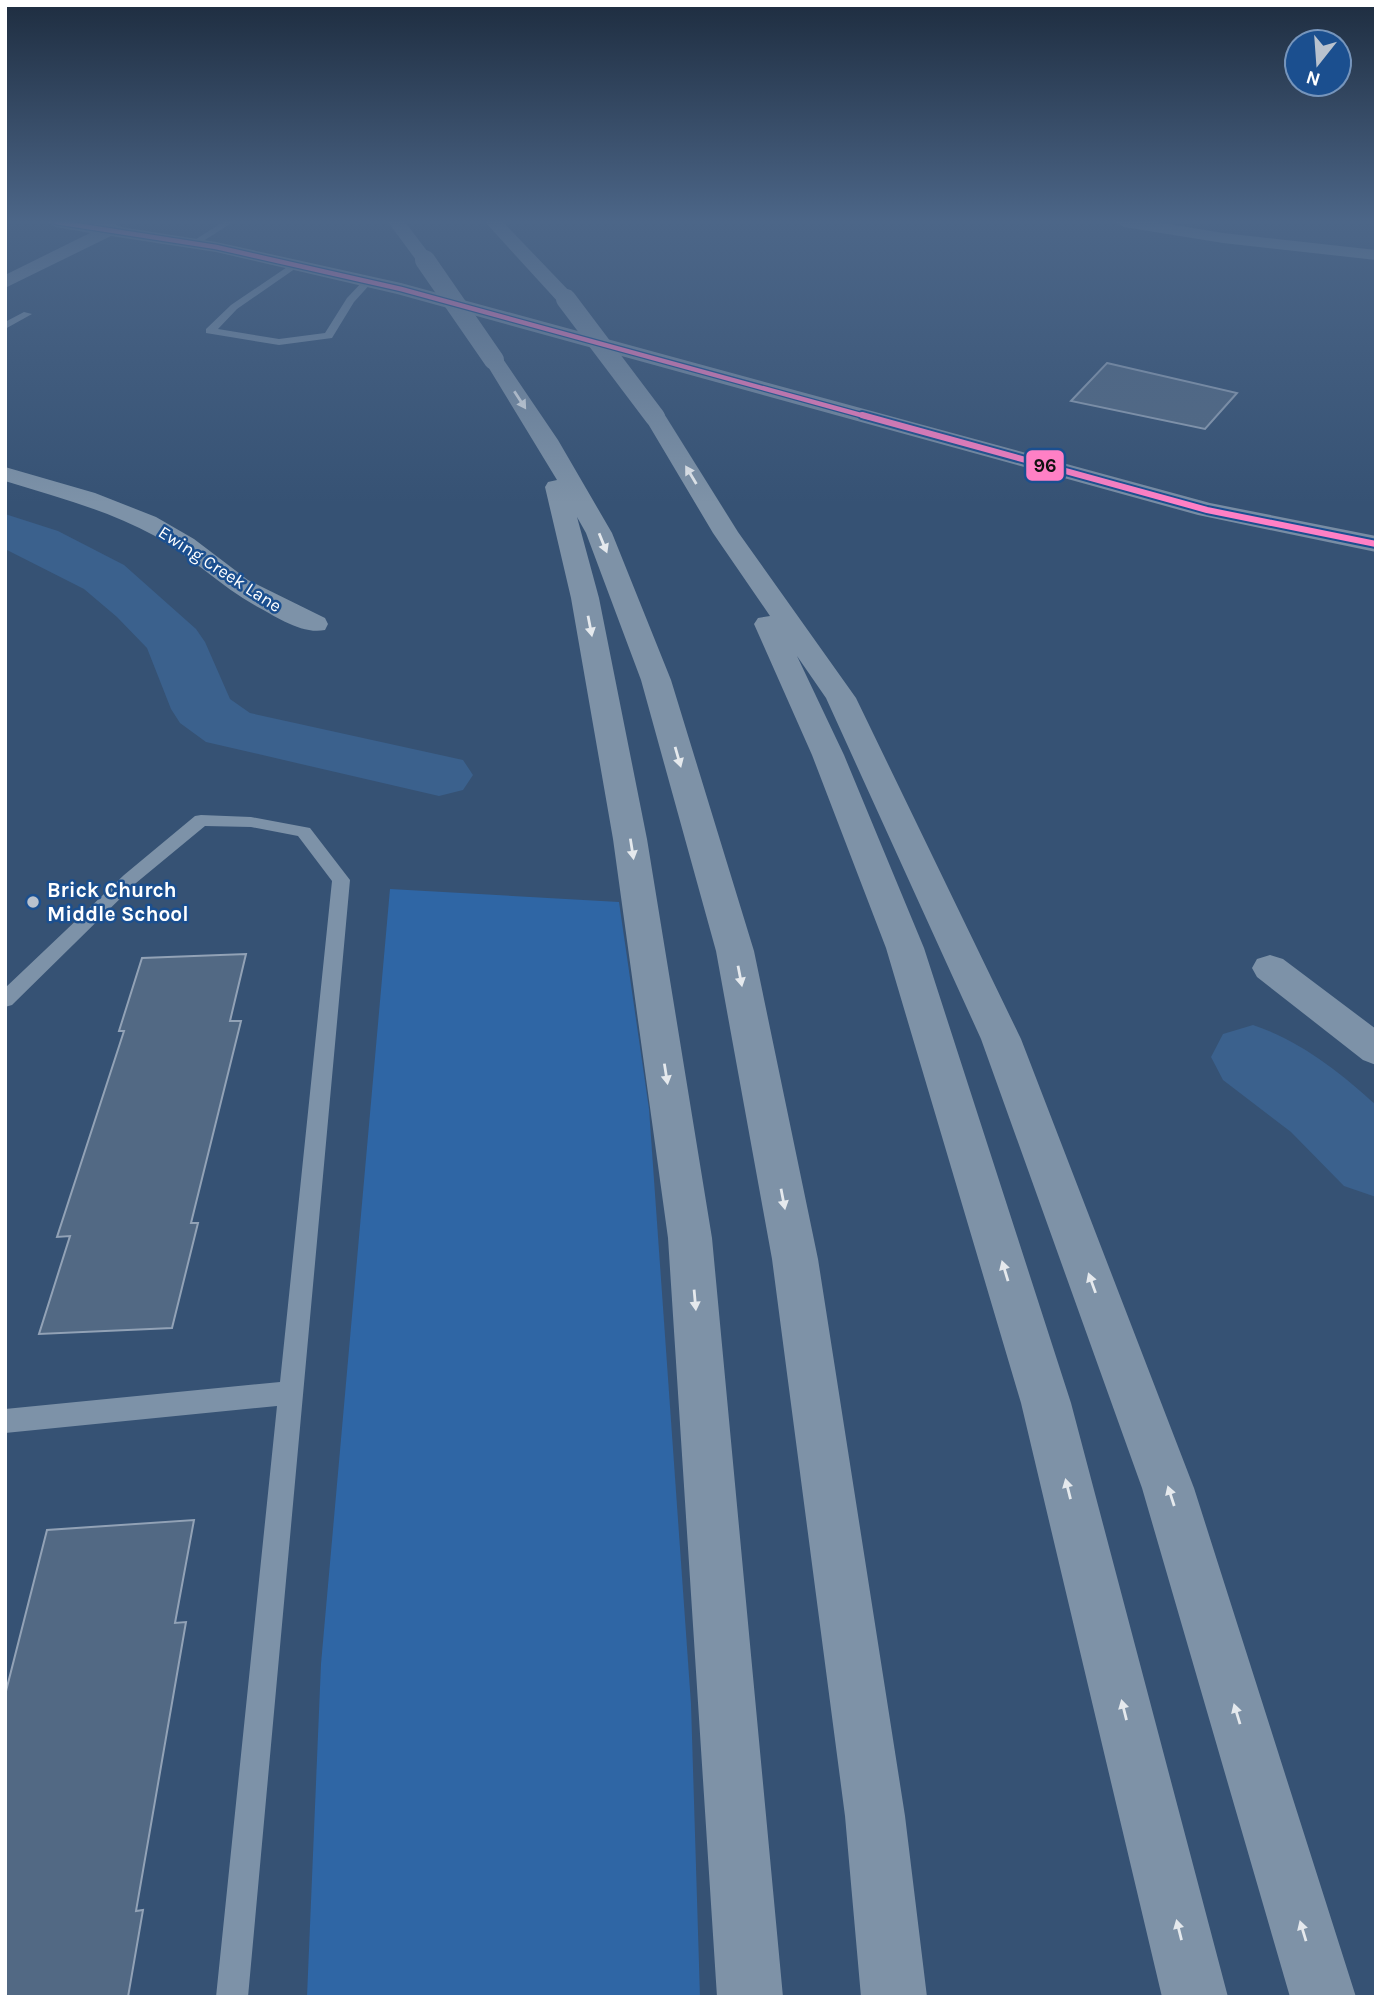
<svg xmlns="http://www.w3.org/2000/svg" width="1381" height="2002" font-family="Karla,sans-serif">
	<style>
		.green { fill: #2f66a5 }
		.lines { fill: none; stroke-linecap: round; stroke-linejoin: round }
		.river { fill: #3b618d; fill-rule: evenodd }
		.building { fill: #526984; stroke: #92a2b6; stroke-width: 2 }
		.lane { fill: #7d92a8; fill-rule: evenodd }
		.street { fill: #7d92a8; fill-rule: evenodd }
		.secondary { fill: #798da4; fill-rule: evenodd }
		.highway { fill: #7e92a7; fill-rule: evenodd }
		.highway-bridge { stroke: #7e92a7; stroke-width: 20 }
		.bus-1-far1-casing { stroke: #1b4f8f; stroke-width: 7 }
		.bus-1-casing { stroke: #1b4f8f; stroke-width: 10 }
		.bus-1-far1 { stroke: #ff80c5; stroke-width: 4.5 }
		.bus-1 { stroke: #ff80c5; stroke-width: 6 }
		.oneway { fill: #e5e9ed }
		.poi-dot { fill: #b9c2ce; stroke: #1b4f8f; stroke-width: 2.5 }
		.labels { text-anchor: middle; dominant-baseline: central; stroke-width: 5; stroke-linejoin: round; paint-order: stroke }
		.far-street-label { font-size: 18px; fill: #fff; stroke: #1b4f8f }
		.poi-label { font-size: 21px; font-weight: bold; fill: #fff; stroke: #1b4f8f; text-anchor: start }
		.line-badge { stroke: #1b4f8f; stroke-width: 2.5 }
		.pale-badge-label { font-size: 19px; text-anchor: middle; font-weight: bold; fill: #111 }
	</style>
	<rect width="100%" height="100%" fill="#365274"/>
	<path class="green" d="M390 889 619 902 649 1109 691 1704 700 1997H307L321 1664Z"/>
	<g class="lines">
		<path class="river" d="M5 514 58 531 124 565 196 629 205 642 230 699 250 713 463 760 473 775 463 790 439 796 206 742 180 723 171 709 147 648 117 617 84 589 5 549Z
			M1253 1025C1299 1040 1340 1072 1376 1105V1197L1344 1186 1291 1132 1223 1080 1211 1057 1223 1034Z"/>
	</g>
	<path class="building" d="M1107 363 1237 393 1205 429 1071 401Z
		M246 954 230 1021H241L191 1223H198L172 1328 39 1334 70 1236 57 1237 124 1031H119L142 958Z
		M194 1520 175 1623 186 1622 136 1911 143 1910 128 1997H5V1695L47 1530Z"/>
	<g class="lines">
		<path class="lane" d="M223 222H233L197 245 190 243Z
			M296 261 301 264 299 266 237 309 218 329 279 339 325 333 347 298 365 279H371L373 281 354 302 332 338 279 345 206 333V329L231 305Z
			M24 312 32 314 5 329V322Z
			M201 815 251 817 310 828 350 880 248 1997H216L277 1406 5 1433V1409L280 1382 332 881 298 836 251 827 205 826 136 883 12 1005 5 1007V988L124 875 195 816Z"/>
		<path class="street" d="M1116 222H1156L1223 233 1376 250V260L1223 243 1124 227Z
			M5 467 95 493 156 517 194 539 248 580 325 618 328 624 325 630C302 635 275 616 256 606 220 586 191 556 155 536 108 510 56 497 5 481Z
			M1270 955 1283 959 1376 1029V1065L1363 1060 1257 977 1252 968 1257 959Z"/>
		<path class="secondary" d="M48 222 113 223 121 227 216 242 401 283 1210 503 1376 536V552L1198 515 397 294 216 252 111 236 5 288V275L90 233 56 227Z"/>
		<path class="highway" d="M388 222H405L434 260 431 264H419Z
			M485 222H503L573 295 576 299 573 303H559Z
			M494 354 501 356 558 440 612 533 671 680 754 951 818 1259 905 1816 927 1997H861L845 1816 772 1259 716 951 641 680 586 533 577 517 599 598 647 839 712 1238 783 1997H717L668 1238 613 839 571 598 545 487 548 482 557 480 484 360 487 356Z
			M655 410 663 412 738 532 856 698 1021 1039 1194 1488 1356 1997H1290L1142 1488 981 1039 826 698 797 656 844 755 924 948 1071 1403 1228 1997H1162L1021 1403 886 948 812 755 754 624 758 618 770 616 713 533 644 417 647 412Z"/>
		<path class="highway-bridge" d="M425 260 494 360
			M566 299 655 417"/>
		<defs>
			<path id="bus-1-far1" d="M56 222 216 247 401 289 868 417"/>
			<path id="bus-1" d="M862 415 1207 510 1376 544"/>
		</defs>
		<use href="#bus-1-far1" class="bus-1-far1-casing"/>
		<use href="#bus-1" class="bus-1-casing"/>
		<use href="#bus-1-far1" class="bus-1-far1"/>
		<use href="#bus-1" class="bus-1"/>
	</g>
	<defs><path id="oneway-solid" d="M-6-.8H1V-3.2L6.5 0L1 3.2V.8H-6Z" transform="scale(1.75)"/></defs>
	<g class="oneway">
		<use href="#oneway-solid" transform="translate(520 400) rotate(57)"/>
		<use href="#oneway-solid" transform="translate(691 475) rotate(-121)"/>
		<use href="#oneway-solid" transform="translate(603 543) rotate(68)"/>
		<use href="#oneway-solid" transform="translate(590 626) rotate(79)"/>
		<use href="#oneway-solid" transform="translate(678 757) rotate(74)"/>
		<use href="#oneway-solid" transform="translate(632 849) rotate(81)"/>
		<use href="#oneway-solid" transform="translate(740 976) rotate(79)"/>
		<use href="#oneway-solid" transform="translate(666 1074) rotate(81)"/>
		<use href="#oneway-solid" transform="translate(783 1199) rotate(79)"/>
		<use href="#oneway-solid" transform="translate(1005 1271) rotate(-107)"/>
		<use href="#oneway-solid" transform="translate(1092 1283) rotate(-110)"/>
		<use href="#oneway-solid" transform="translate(695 1300) rotate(85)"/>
		<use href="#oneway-solid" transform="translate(1068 1489) rotate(-104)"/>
		<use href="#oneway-solid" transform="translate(1171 1496) rotate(-108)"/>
		<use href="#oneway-solid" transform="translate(1124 1710) rotate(-104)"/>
		<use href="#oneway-solid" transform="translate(1237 1714) rotate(-107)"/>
		<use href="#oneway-solid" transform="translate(1179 1930) rotate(-104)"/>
		<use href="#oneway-solid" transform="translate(1303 1931) rotate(-107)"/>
	</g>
	<linearGradient id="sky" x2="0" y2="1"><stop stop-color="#1e2d40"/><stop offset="0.44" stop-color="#4c6688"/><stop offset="1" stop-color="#4c6688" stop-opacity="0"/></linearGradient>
	<rect width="1381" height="503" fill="url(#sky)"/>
	<circle class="poi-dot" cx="33" cy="902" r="7"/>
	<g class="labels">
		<g class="far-street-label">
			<text transform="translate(220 569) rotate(33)">Ewing Creek Lane</text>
		</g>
		<g class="poi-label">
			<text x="47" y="890">Brick Church<tspan x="47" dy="24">Middle School</tspan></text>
		</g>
	</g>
	<rect class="line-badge" x="1025" y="449" width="40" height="33" rx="7" fill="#ff80c5"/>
	<g class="pale-badge-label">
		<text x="1045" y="472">96</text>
	</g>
	<rect width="1381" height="2002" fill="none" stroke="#ffffff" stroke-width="14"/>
	<g transform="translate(1318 63) rotate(197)"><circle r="33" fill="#1b4f8f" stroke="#7695bc" stroke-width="2"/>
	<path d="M0-5L12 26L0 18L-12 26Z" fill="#b9c2ce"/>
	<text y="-10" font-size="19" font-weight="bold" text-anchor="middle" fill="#ffffff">N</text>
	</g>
</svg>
